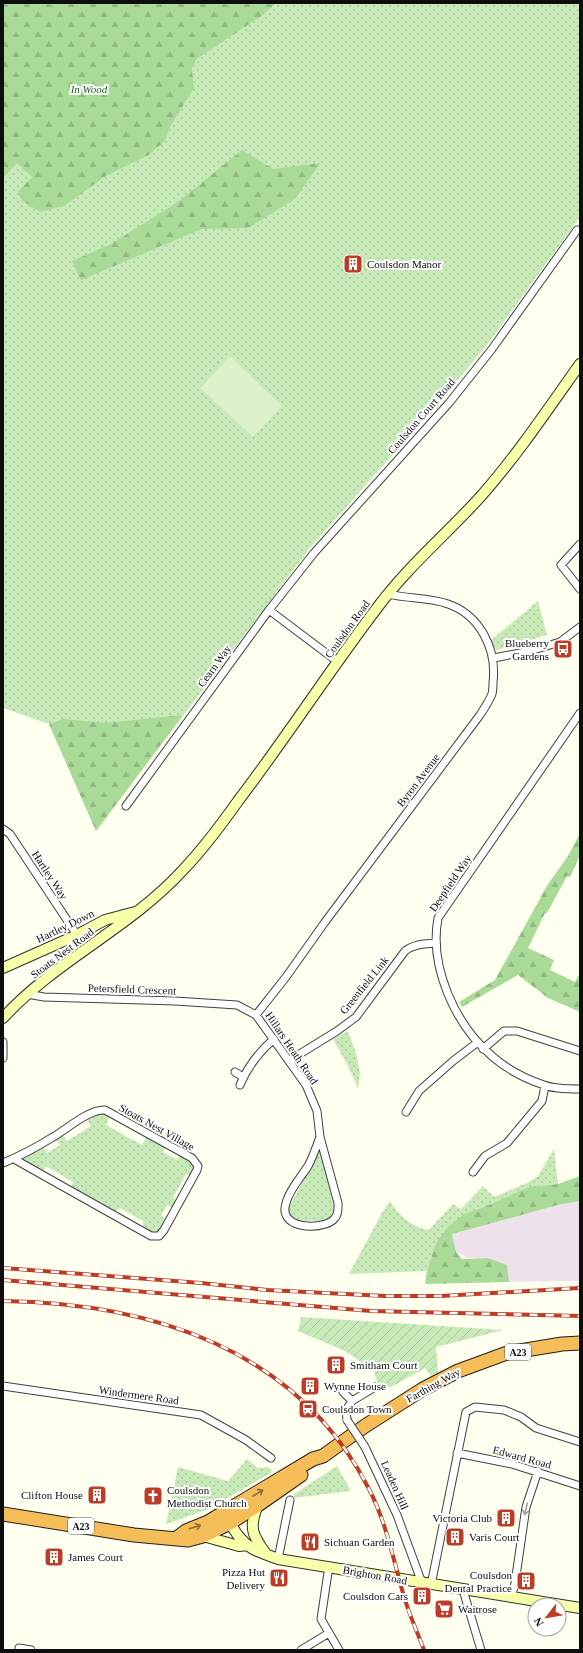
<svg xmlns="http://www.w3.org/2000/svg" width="583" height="1653" font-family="'Times New Roman',serif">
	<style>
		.industrial { fill: #ede2ec }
		.grass { fill: url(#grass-dots) }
		.forest { fill: url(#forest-firs) }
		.garden { fill: url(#garden-furrows) }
		.pitch { fill: #dcf0ca }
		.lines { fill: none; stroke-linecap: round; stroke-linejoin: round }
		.street-casing { stroke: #414141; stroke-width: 9 }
		.secondary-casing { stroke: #303030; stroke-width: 12 }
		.highway-casing { stroke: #1f1f1f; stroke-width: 15 }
		.street { stroke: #fff; stroke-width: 7 }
		.secondary { stroke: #f8ffaa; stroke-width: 10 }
		.highway { stroke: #f4bd58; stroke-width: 13 }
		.rail-casing { stroke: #be3c26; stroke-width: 4 }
		.rail { stroke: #fff; stroke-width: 2.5; stroke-dasharray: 8; stroke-linecap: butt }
		.street-bridge-casing { stroke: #414141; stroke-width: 9; stroke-linecap: butt }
		.street-bridge { stroke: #fff; stroke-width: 7 }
		.oneway { stroke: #8c6e37 }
		.oneway2 { stroke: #9f9f9f }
		.labels { text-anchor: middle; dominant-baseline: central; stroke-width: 4; stroke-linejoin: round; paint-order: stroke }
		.shield { fill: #fff; stroke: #565656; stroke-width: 1 }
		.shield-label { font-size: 10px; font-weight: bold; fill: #0e0e0e }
		.park-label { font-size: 11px; font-style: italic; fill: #1f661e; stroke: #fff }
		.poi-label { font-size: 11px; fill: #0e0e0e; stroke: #fff; text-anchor: start }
		.street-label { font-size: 11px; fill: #0e0e0e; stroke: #fff }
	</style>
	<defs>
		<pattern id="grass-dots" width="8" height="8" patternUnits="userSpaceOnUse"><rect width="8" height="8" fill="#c8e9b8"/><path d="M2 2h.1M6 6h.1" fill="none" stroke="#abc79d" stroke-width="1.8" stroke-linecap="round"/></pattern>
		<pattern id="forest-firs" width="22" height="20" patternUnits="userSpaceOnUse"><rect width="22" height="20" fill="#a9da98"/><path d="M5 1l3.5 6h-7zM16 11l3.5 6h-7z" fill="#90ba82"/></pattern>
		<pattern id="garden-furrows" width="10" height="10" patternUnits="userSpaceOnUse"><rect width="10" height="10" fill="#c8e9b8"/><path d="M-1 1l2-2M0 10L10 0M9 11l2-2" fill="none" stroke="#abc79d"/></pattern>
	</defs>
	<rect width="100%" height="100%" fill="#ffffef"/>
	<path class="industrial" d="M580 1201V1281L509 1282 506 1265 488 1258H468L456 1252 452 1234 558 1205Z"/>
	<path class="grass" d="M276 3H580V217L487 345 442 399 310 548 96 831 49 724 3 708V178L17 162 32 177 18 191 66 205 106 176 149 155 165 141 171 126 194 88 192 69 197 59 263 15Z
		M538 601 547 635 496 650 491 640Z
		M348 1031 356 1053 360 1073 358 1088 347 1064 333 1039Z
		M94 1112 111 1114 106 1125 142 1145 147 1135 167 1145 163 1152 177 1160 181 1152 196 1162 193 1177 186 1174 173 1198 180 1202 176 1210 167 1205 161 1216 170 1221 159 1236 143 1231V1221L120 1208 113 1214 70 1189 73 1182 46 1166 42 1174 14 1159 41 1144 47 1153 60 1145 54 1137 61 1132 67 1141 91 1126 85 1117Z
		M554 1149 558 1184 529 1187 484 1207 464 1214 436 1243 427 1271 349 1274 383 1211 390 1201C398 1215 413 1228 429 1230L453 1204 461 1209 483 1186 494 1197 527 1183 538 1176Z
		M320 1152 322 1154 334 1208 331 1218 324 1221H297L289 1214 288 1209 318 1153Z
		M247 1459 258 1468 268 1467 272 1472 209 1509 166 1524 178 1467 228 1481Z
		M337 1466 351 1491 293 1498 296 1493Z"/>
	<path class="forest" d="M3 3H276L263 15 197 59 192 69 194 88 171 126 165 141 149 155 106 176 66 205 40 212C33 207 18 201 18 191L32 177 17 163 3 178Z
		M242 150 273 169 320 163 295 199 248 228 201 229 81 280 72 261 111 244 178 202Z
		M183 715 96 831 49 724 63 719 106 723Z
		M580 833V855L570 877 567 876 547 913H545L528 948 554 960 550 970 575 982 578 976H580V1012L548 998 518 975 462 1007 459 1002 495 980 548 884 568 856Z
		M580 1176V1201L558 1205 452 1234 456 1252 462 1259 488 1258 507 1265 509 1282 425 1284 427 1271 436 1243 448 1227 464 1214 484 1207 529 1187 558 1184Z"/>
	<path class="garden" d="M301 1317 503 1330 436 1347 438 1373 431 1376 425 1368 391 1387H379L374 1371 345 1351 298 1331Z"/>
	<path class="pitch" d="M230 356 282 406 253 437 200 388Z"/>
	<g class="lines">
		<defs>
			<path id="street" d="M580 544 561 565 580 589
				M269 610 338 662
				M494 658 530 651 560 642 580 627
				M580 713 438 918C429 967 455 1025 493 1057 507 1069 526 1079 544 1085 554 1089 569 1089 580 1089
				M126 806 269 610 314 553 449 403 492 349 577 230H580
				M3 829 10 834 77 935
				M27 994 44 997 175 1001 237 1005 256 1015 306 1085 317 1111 320 1137 338 1203C338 1208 339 1213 335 1218 327 1229 292 1230 286 1215 284 1211 285 1205 287 1200 291 1188 301 1177 308 1166 313 1157 316 1147 320 1137
				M256 1015 286 977 325 922 480 715C484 709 489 701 492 694 493 690 493 686 493 682 497 649 480 615 448 604 428 597 408 599 388 594
				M3 1042V1058
				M483 1049 504 1031H517L580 1051
				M290 1060 337 1031 356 1017 405 951C414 944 424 944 436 943
				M235 1072 243 1077
				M240 1085C247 1068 260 1051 274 1039
				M406 1112 419 1091 453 1061 478 1042
				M3 1163C20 1156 37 1147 53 1137 67 1129 89 1109 105 1110L192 1158 198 1166 197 1170 164 1230 159 1236H151L14 1159
				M473 1172 485 1156 507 1143 542 1101 545 1086
				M3 1386 201 1415 246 1440 271 1458
				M343 1392 352 1401
				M347 1420 346 1410 352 1401 375 1387
				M365 1447 397 1515 422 1583
				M457 1453 512 1464 580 1486
				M278 1559 290 1500
				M329 1566 321 1619 339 1650
				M431 1585 466 1412 475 1407 504 1410 521 1417 536 1428 580 1442
				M463 1590 481 1650
				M511 1598 515 1583 526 1507 538 1471
				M19 1648 31 1650
				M301 1650 329 1633"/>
			<path id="secondary" d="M3 968 77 935 105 920 135 912
				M3 1018C56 960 130 928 183 870 203 849 221 825 238 801 286 738 329 671 377 608 408 566 448 533 482 495 518 454 548 409 580 364
				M258 1505C248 1528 253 1536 266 1554
				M227 1517C234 1531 242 1544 257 1551 264 1554 271 1556 278 1559L580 1608
				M203 1536 239 1546 248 1545"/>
			<path id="highway" d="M3 1514 134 1535 188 1540 203 1536 230 1523 258 1505 301 1475
				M177 1538 186 1531 208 1522 313 1459 323 1456 365 1426 423 1389 458 1371 507 1353 562 1344 580 1343"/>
		</defs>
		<use href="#street" class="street-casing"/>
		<use href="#secondary" class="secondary-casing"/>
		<use href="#highway" class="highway-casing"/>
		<use href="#street" class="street"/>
		<use href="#secondary" class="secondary"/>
		<use href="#highway" class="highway"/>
		<defs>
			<path id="rail" d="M3 1268 201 1283 267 1290 385 1296H441L580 1288
				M3 1280 371 1311 580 1316
				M3 1301C151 1303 298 1349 369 1489 386 1522 393 1558 403 1593 408 1612 417 1631 424 1650"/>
		</defs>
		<use href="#rail" class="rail-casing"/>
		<use href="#rail" class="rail"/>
		<defs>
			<path id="street-bridge" d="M347 1420 365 1447"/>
		</defs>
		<use href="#street-bridge" class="street-bridge-casing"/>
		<use href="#street-bridge" class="street-bridge"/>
	</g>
	<defs><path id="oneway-shaft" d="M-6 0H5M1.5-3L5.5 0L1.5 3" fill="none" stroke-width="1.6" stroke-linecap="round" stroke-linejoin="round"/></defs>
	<g class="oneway">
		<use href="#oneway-shaft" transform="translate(258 1493) rotate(-32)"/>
		<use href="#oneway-shaft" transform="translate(195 1527) rotate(-18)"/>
	</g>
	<use class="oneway2" href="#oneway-shaft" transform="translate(526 1509) rotate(102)"/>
	<defs>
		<symbol id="building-square" viewBox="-11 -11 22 22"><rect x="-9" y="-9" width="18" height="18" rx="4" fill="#be3c26" stroke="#fff"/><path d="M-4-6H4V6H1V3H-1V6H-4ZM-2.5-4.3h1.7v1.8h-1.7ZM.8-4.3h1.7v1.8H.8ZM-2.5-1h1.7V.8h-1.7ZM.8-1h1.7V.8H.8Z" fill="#fff"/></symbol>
		<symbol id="bus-square" viewBox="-11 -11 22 22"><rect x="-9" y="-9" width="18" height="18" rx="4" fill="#be3c26" stroke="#fff"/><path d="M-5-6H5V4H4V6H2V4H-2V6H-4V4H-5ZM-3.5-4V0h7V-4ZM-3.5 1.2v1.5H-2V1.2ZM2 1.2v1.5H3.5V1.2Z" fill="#fff"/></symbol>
		<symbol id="station-square" viewBox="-11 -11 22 22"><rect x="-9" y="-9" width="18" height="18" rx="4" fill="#be3c26" stroke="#fff"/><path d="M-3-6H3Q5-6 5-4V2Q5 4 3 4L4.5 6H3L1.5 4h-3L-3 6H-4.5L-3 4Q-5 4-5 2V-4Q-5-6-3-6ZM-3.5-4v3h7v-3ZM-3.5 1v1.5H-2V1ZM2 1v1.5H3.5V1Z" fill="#fff"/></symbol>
		<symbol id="church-square" viewBox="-11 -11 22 22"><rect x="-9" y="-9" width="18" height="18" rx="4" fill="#be3c26" stroke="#fff"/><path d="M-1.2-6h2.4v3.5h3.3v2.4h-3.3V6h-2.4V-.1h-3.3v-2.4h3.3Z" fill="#fff"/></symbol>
		<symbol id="restaurant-square" viewBox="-11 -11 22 22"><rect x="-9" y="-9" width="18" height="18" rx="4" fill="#be3c26" stroke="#fff"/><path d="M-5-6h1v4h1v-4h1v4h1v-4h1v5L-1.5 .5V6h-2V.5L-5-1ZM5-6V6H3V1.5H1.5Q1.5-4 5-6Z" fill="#fff"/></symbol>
		<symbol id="supermarket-square" viewBox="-11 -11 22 22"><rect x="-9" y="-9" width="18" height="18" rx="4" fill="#be3c26" stroke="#fff"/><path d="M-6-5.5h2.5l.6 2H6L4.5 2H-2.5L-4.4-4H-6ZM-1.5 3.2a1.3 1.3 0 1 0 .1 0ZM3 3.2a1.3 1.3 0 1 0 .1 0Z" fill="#fff"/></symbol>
	</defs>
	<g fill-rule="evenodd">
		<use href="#building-square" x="342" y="253" width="22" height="22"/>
		<use href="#bus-square" x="552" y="638" width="22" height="22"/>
		<use href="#building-square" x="325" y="1354" width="22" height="22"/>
		<use href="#building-square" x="299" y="1375" width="22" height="22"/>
		<use href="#station-square" x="297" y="1398" width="22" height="22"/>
		<use href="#building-square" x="86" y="1484" width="22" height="22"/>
		<use href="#church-square" x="142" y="1485" width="22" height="22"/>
		<use href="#building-square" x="495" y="1507" width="22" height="22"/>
		<use href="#building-square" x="444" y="1526" width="22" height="22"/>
		<use href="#restaurant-square" x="299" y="1531" width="22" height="22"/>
		<use href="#building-square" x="43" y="1546" width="22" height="22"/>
		<use href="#restaurant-square" x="268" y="1567" width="22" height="22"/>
		<use href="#building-square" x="515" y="1570" width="22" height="22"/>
		<use href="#building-square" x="411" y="1585" width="22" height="22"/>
		<use href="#supermarket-square" x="433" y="1598" width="22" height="22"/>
	</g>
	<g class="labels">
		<g class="shield">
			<rect x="505" y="1344" width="26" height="16" rx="3"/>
			<rect x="68" y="1518" width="26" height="16" rx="3"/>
		</g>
		<g class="shield-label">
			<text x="518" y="1352">A23</text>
			<text x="81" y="1526">A23</text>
		</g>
		<g class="park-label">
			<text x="89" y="89">In Wood</text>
		</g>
		<g class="poi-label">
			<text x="367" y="264">Coulsdon Manor</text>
			<text x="549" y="643" text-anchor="end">Blueberry<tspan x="549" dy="13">Gardens</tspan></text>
			<text x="350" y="1365">Smitham Court</text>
			<text x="324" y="1386">Wynne House</text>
			<text x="322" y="1409">Coulsdon Town</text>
			<text x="167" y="1490">Coulsdon<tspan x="167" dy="13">Methodist Church</tspan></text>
			<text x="83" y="1495" text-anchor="end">Clifton House</text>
			<text x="492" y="1518" text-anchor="end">Victoria Club</text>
			<text x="469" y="1537">Varis Court</text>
			<text x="324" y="1542">Sichuan Garden</text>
			<text x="68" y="1557">James Court</text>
			<text x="265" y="1572" text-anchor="end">Pizza Hut<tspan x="265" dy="13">Delivery</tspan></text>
			<text x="512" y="1575" text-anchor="end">Coulsdon<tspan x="512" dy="13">Dental Practice</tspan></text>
			<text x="408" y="1596" text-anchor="end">Coulsdon Cars</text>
			<text x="458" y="1609">Waitrose</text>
		</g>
		<g class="street-label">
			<text transform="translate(421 416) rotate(-49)">Coulsdon Court Road</text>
			<text transform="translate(347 629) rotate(-54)">Coulsdon Road</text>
			<text transform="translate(214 666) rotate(-54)">Cearn Way</text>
			<text transform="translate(418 780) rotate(-53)">Byron Avenue</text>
			<text transform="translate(50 875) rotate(57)">Hartley Way</text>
			<text transform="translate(450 883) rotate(-56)">Deepfield Way</text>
			<text transform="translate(65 926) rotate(-26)">Hartley Down</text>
			<text transform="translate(62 953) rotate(-37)">Stoats Nest Road</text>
			<text transform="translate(364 985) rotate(-51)">Greenfield Link</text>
			<text transform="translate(132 989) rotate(2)">Petersfield Crescent</text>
			<text transform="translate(292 1048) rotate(56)">Hillars Heath Road</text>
			<text transform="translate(157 1127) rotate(29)">Stoats Nest Village</text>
			<text transform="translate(433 1385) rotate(-29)">Farthing Way</text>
			<text transform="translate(139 1395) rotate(8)">Windermere Road</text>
			<text transform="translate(522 1457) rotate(15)">Edward Road</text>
			<text transform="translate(395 1485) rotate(66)">Leaden Hill</text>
			<text transform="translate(375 1575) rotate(10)">Brighton Road</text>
		</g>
	</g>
	<rect width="583" height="1653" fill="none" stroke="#0e0e0e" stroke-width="8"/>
	<g transform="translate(547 1617) rotate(239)"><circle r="19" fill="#ffffff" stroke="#9f9f9f"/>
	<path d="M0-3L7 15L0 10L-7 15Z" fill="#be3c26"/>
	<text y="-6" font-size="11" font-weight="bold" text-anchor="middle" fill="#0e0e0e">N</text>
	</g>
</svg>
